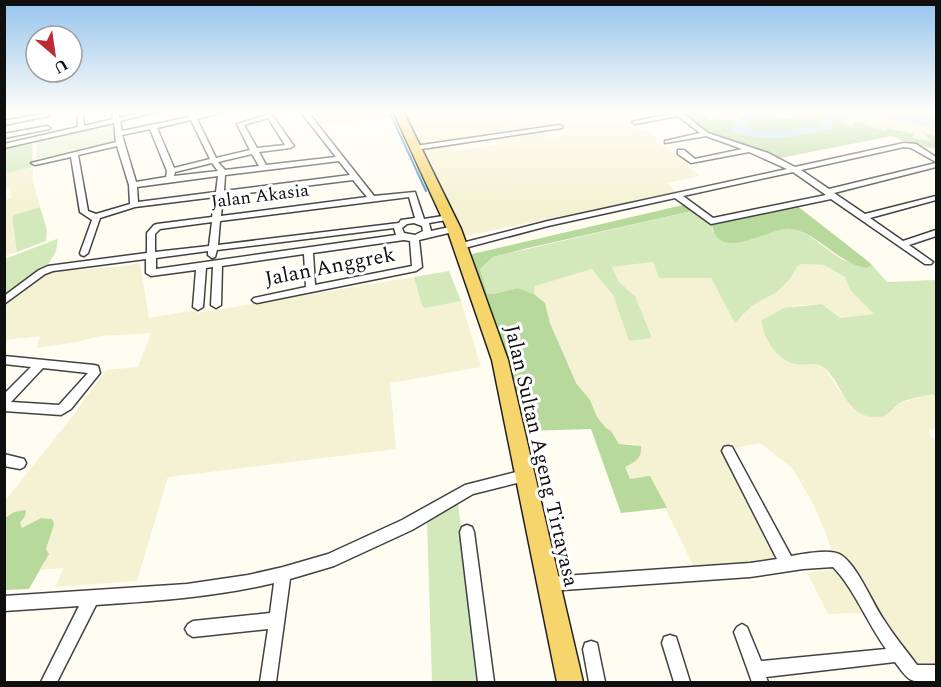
<svg xmlns="http://www.w3.org/2000/svg" width="941" height="687" font-family="Spectral,serif">
	<style>
		.farmland { fill: #f4f2d2 }
		.green { fill: #d3e9bc }
		.forest { fill: #b7d99b }
		.pitch { fill: #e4f0cd }
		.lines { fill: none; stroke-linecap: round; stroke-linejoin: round }
		.stream { stroke: #4092ca; stroke-width: 2 }
		.river { fill: #b8ddf5; fill-rule: evenodd }
		.minor-casing { stroke: #424242; stroke-width: 3 }
		.primary-casing { stroke: #202020; stroke-width: 3 }
		.minor { fill: #fff; fill-rule: evenodd }
		.primary { fill: #f5d56c; fill-rule: evenodd }
		.labels { text-anchor: middle; dominant-baseline: central; stroke-width: 6; stroke-linejoin: round; paint-order: stroke }
		.far-street-label { font-size: 18px; fill: #0f0f0f; stroke: #fff }
		.street-label { font-size: 21px; fill: #0f0f0f; stroke: #fff }
	</style>
	<rect width="100%" height="100%" fill="#fffcf2"/>
	<path class="farmland" d="M309 111H386L389 118 319 126Z
		M401 111H628L636 118 620 122 630 127 650 131 657 138 654 140 688 162V166L700 176 667 183 676 192 466 236 462 234 421 149 449 145 453 151 501 144 496 137 545 130 551 137 567 134 562 128 564 126 419 146Z
		M699 111H745L742 113 746 117 739 123 730 119 714 120Z
		M855 113 885 114 936 125V136L924 132 922 133 931 141 924 140 913 137V134L892 128 884 131 851 126 835 119Z
		M4 158 8 173 33 167V180L40 207 14 215 12 218 17 252 5 256V200L11 198 10 187 5 188Z
		M653 262 659 278H711L740 319 753 305 777 292 789 280 797 267 802 264 824 265 845 277 850 290 875 314 840 318 822 304 792 306 805 364 814 363 825 368 840 392 867 415 879 417 887 415 897 405 912 399 933 394 936 398V430L929 429 930 435 936 441V682H910L862 613 828 614 807 573 838 568 825 531 810 498 792 468 760 443 725 450 781 562 697 573 650 477 630 479 624 467 640 456 635 444H619L611 431 606 428 597 417 590 400 576 383 550 323 545 303 534 294 535 286 592 268 613 295 629 340 635 296 619 282 612 267Z
		M140 263 149 318 198 310V313L414 277 422 306 425 308 461 301 481 367 390 383 396 449 168 477 137 581 55 587 64 568 41 570 49 554 46 549 54 524 52 519 41 518 22 528 20 523 5 518V501L71 418 106 370 138 367 151 333 100 336 77 342 36 348 41 336 5 340V303L45 272 116 267Z"/>
	<path class="green" d="M32 140 33 167 7 173 4 147Z
		M40 207 47 230 46 241 17 252 12 218 14 215Z
		M692 211 712 225 713 232 793 229 808 235 841 259 866 268 872 265 887 282 936 280V398L933 394C922 397 906 398 897 405 891 410 888 417 878 417 845 419 841 379 823 367 813 361 806 366 796 364 777 361 762 337 762 320L784 308 822 304 840 318 874 314 850 290 845 277 824 265 802 264 797 267 789 280 777 292 753 305 735 323 711 278H659L653 262 612 267 619 282 635 296 652 338 629 341 613 295 592 269 535 286 534 294 518 288 493 294 487 293 480 269 493 257Z
		M57 239C61 264 22 285 5 297V259Z
		M449 271 461 301 425 308 422 306 414 277Z
		M458 503 480 682H432L427 520Z"/>
	<path class="forest" d="M678 111 701 112 710 120 730 119 739 123 735 129C772 144 794 136 830 127L828 123 835 119 851 126H853V122C865 121 874 129 886 131L887 128 913 134V138L931 141 922 132 936 136V149L909 143 892 136 775 159 699 128Z
		M761 111H777L776 116 787 119 808 111H851L831 117 823 122 824 125C795 133 770 141 741 129Z
		M878 111H920L936 115V123Z
		M683 205 692 211 528 248 493 257 480 269 487 293 493 294 518 288 534 294 545 303 550 323 576 383 590 400 597 417 606 428 611 431 619 444 641 446C642 459 635 462 625 467L630 479 650 476 667 508 621 513 591 429 526 431 509 363 468 255Z
		M796 205 864 258 872 265 866 268C835 262 816 230 788 229 766 229 718 263 712 225Z
		M26 510 25 516 20 523 22 528 41 518 52 519 54 524 46 549 49 554 29 589 5 590V518L14 512Z"/>
	<path class="pitch" d="M112 123 116 142 37 159 36 139Z"/>
	<g class="lines">
		<path class="stream" d="M389 111 426 191"/>
		<path class="river" d="M750 111H764L745 127C770 136 795 130 820 124L821 120C857 103 898 113 936 120V128C901 122 866 107 832 124L831 129C797 137 768 143 734 132L732 129 737 121Z"/>
		<defs>
			<path id="minor" d="M77 111H83L84 126 113 119 112 111H118L119 118 147 111H160L120 121 122 131 189 117 187 111H193L195 115 214 111H227L197 119 216 158 250 150 237 124 270 114 272 115 294 146 290 148 259 152 266 165 336 157 300 111H307L374 196 415 192 424 219 449 215 453 217 452 219 429 223 431 231 454 226 458 229 457 231 419 240 422 267 416 271 257 303 254 302 252 300 254 298 306 287 304 254 222 266 221 305 216 308 211 305 213 267 206 268 203 307 198 310 193 307 196 270 151 276 146 273V259L53 271 45 274 4 304V296L39 270 48 266 147 253V233L154 225 157 224 212 217 215 197 135 207 100 218 88 253 84 256 81 255 80 253 92 220 80 212 71 157 35 165 31 163 116 142 114 123 4 148V144L78 127ZM268 118 285 145 257 148 244 125ZM191 120 210 159 174 168 157 128ZM150 129 167 171 166 177 136 182 122 135ZM117 146 129 185 130 204 96 214 88 211 78 155ZM252 154 259 166 225 170 218 162ZM339 161 350 175 224 191 225 175ZM212 163 218 171 174 176 175 172ZM218 176 216 192 138 202 137 187ZM353 180 367 197 221 216 223 196ZM409 197 415 218 401 220 399 223 218 245 220 221ZM212 222 209 246 155 252V234L160 229ZM414 223 422 226 423 231 415 235 404 233 402 228 407 224ZM394 228 396 235 156 269V258L208 251V255L212 258 215 257 217 250ZM404 240 410 241 412 266 315 285 313 253Z
				M672 111H680L708 133 768 153 795 167 904 143 916 144 936 157V162L911 148 904 147 801 170 829 189 936 163V167L834 193 865 214 936 196V200L870 218 903 241 936 230V236L909 245 933 262 931 264H925L831 199 711 224 675 198 548 226 461 249 457 246 458 244 548 221 787 169 749 152 691 163 678 154V150H684L695 159 742 149 706 136 665 143V141L700 133 678 116 635 124 632 122 673 113ZM793 172 826 195 713 218 683 196Z
				M47 113 50 115 49 116 4 125V121Z
				M560 125 562 126V128L415 150 411 148 415 146Z
				M47 126 50 128 49 129 4 138V134Z
				M4 356 94 365 98 366 100 373 71 409 61 415 4 411V394L31 367 4 364ZM43 368 88 373 59 405 11 402Z
				M728 446 732 447 791 556C803 554 831 548 841 555 858 566 872 603 884 620 894 636 906 650 917 665H936V681C910 682 911 684 895 662L766 677 768 682H752L734 632 737 627 742 624 747 627 761 661 886 649C868 624 853 587 833 567L803 569 750 577 549 591 544 589 542 584 544 579 549 577 750 563 777 559 722 451 724 447Z
				M4 454 24 459 26 463 24 467 20 469 4 466Z
				M524 470 529 472 530 476 529 480 473 494 412 530 334 566 290 579 276 682H260L268 629 193 637 188 634 185 629 188 624 193 621 270 613 274 583C216 597 156 601 96 605L57 682H41L79 606 4 611V596L187 584 248 575 283 567 328 554 402 520 465 485Z
				M467 525 472 527 474 532 494 682H478L460 532 462 527Z
				M670 635 676 637 690 682H674L662 643 664 637Z
				M591 641 597 643 605 682H589L583 649 585 643Z"/>
			<path id="primary" d="M393 111H403L461 229 508 360 583 682H557L492 360 447 229Z"/>
		</defs>
		<use href="#minor" class="minor-casing"/>
		<use href="#primary" class="primary-casing"/>
		<use href="#minor" class="minor"/>
		<use href="#primary" class="primary"/>
	</g>
	<linearGradient id="sky" x2="0" y2="1"><stop stop-color="#95c4ed"/><stop offset="0.54" stop-color="#fffef9"/><stop offset="1" stop-color="#fffef9" stop-opacity="0"/></linearGradient>
	<rect width="941" height="207" fill="url(#sky)"/>
	<g class="labels">
		<g class="far-street-label">
			<text transform="translate(260 196) rotate(-7)">Jalan Akasia</text>
		</g>
		<g class="street-label">
			<text transform="translate(330 267) rotate(-11)">Jalan Anggrek</text>
			<text transform="translate(541 456) rotate(77)">Jalan Sultan Ageng Tirtayasa</text>
		</g>
	</g>
	<rect width="941" height="687" fill="none" stroke="#0f0f0f" stroke-width="12"/>
	<g transform="translate(54 54) rotate(151)"><circle r="28" fill="#ffffff" stroke="#9f9f9f" stroke-width="1.5"/>
	<path d="M0-4.5L10 22L0 15L-10 22Z" fill="#bd2a30"/>
	<text y="-9" font-size="16" font-weight="bold" text-anchor="middle" fill="#0f0f0f">U</text>
	</g>
</svg>
